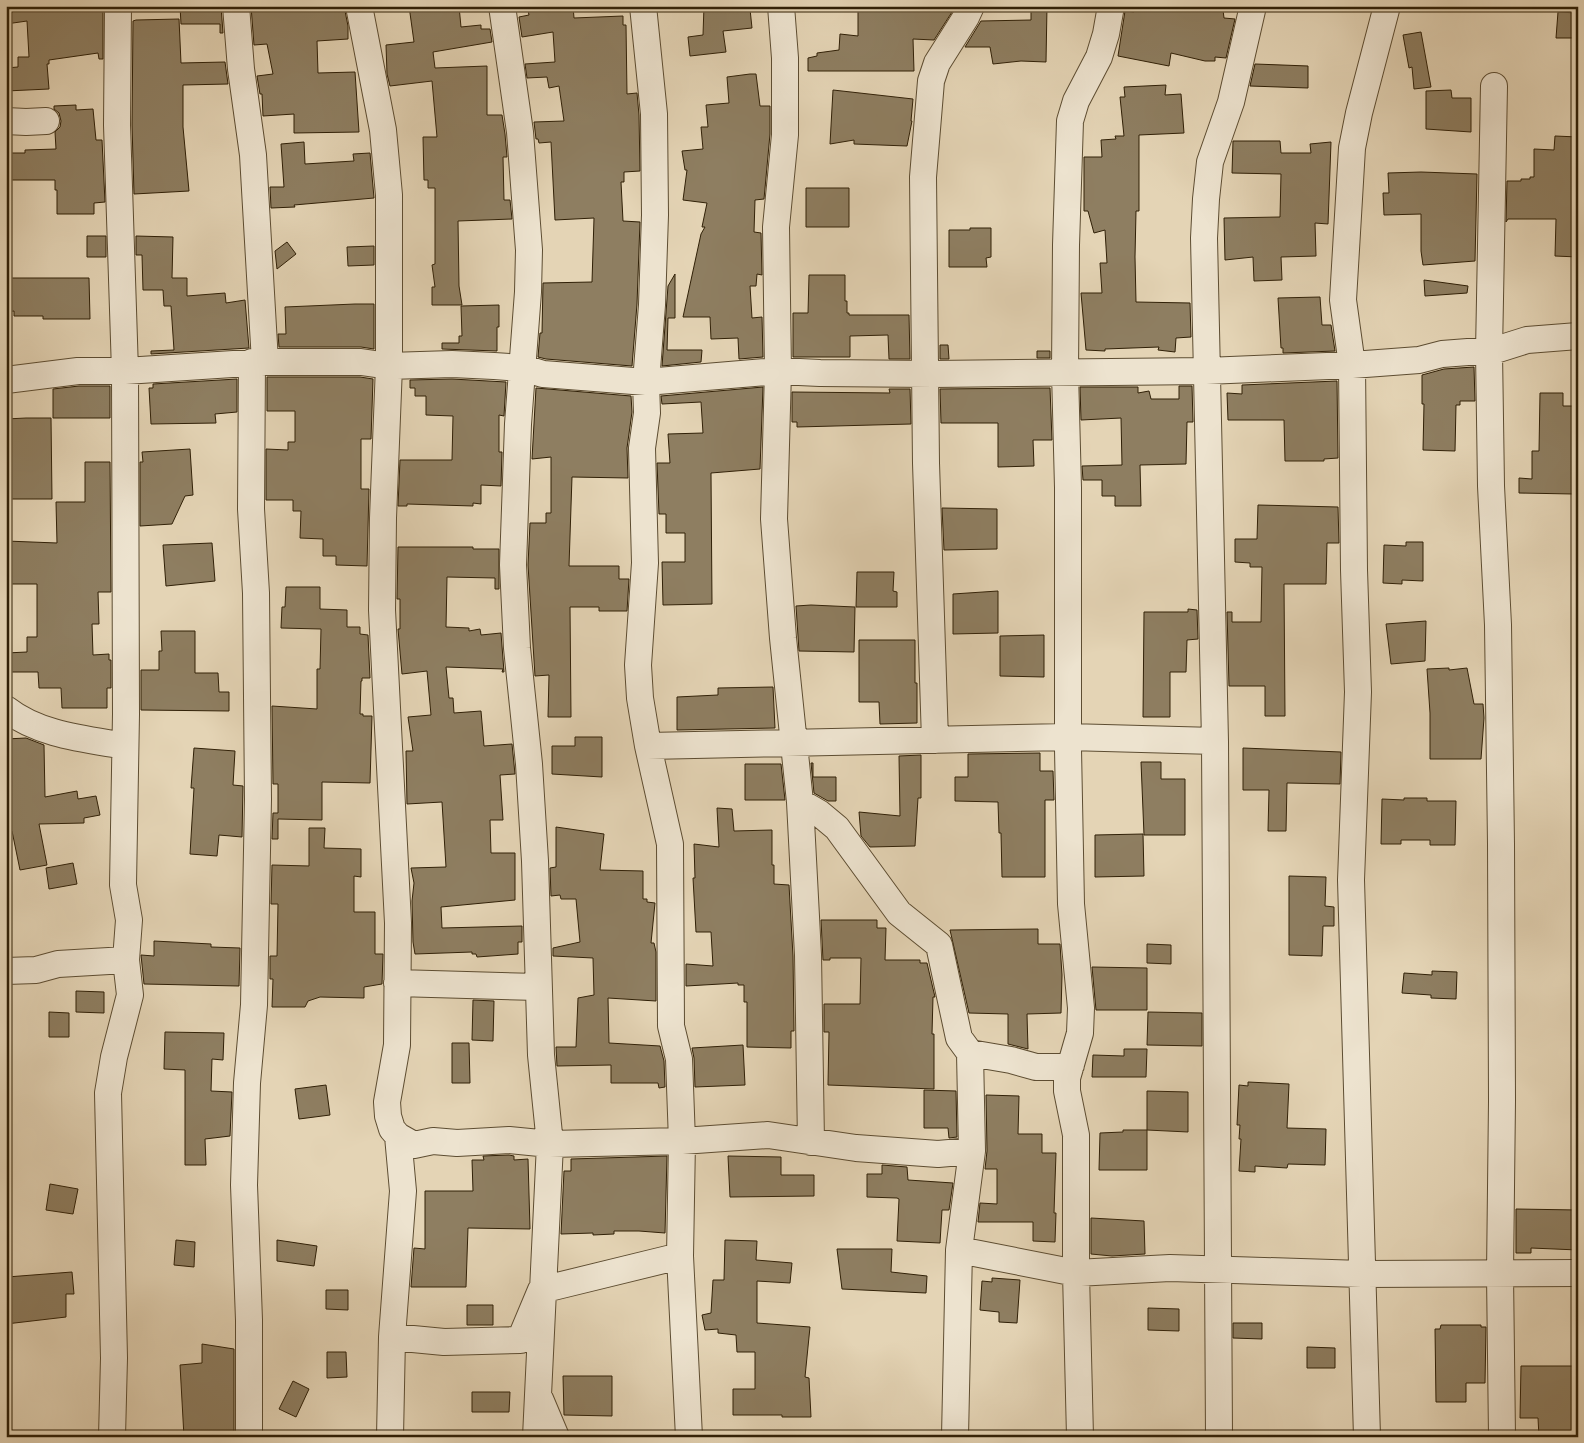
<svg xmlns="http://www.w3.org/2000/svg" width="1584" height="1443" font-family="'Libre Caslon Text',serif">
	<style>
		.building { fill: #8e7e61; stroke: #302007 }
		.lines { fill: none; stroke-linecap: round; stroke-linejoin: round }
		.minor-casing { stroke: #5d4d32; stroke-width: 28 }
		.minor { stroke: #ede3cf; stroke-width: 26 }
	</style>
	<rect width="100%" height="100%" fill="#e4d4b5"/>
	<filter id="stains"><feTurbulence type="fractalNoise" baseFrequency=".004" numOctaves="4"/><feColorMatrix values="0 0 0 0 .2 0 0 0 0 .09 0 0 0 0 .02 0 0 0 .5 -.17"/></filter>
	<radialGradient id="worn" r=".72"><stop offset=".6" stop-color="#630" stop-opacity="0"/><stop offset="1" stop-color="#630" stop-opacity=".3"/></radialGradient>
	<path class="building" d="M6 6H103V59H99L98 53 49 60V64H47L49 89 6 91V68L18 67V57H29L27 21 6 24Z
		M180 6H221L223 33H220V24H181Z
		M251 6H344L348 26V39L317 41 318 73 355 72 359 132 294 133V114L263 116 262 94H260L257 76 273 74 267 44 254 45Z
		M409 6H459L461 27 481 25V29H490L492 42 433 52 435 68 487 66V115H502L505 134 507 157H503L504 200H510L512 219 458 221 459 286 462 305H432V287H435L432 265 435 264V188H428V180H424L423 137H437L432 81 390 86 387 74 386 45 414 42Z
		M527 6H573L574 18 623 16V25H626L627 94 637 93 639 115 640 171 624 172V182H621L623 221 640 222 637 304 632 366 546 359 538 357 540 333H542L543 283 592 282 594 218 555 220 551 142 539 143 538 139H536L534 122 564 121 559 86 549 88 547 77 527 78 525 64 555 62 553 32 522 37 519 17 529 15Z
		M704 6H732L733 10 750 9 752 28 723 31 726 52 690 56 688 37 703 35Z
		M858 6H883V10H918V9L952 12 934 40 913 39 914 71H808V58L817 56V53L839 50 840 34 858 36Z
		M1031 6H1047L1046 62 1021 61 993 64 990 47H965L981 21 1031 20Z
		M1134 6H1215V10H1223L1224 18 1235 19 1226 58 1215 57V61H1205L1171 53 1169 66 1118 56 1125 11 1134 12Z
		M1558 12 1578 13V38H1556Z
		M179 19 181 63 225 62 228 84 183 85V127L189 191 134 194 132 125 133 21 136 20Z
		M1421 32 1431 87 1414 89 1412 67 1409 68 1403 35Z
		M1255 64 1308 66V88L1250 86Z
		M750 74H756L760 106H770V134L764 199 755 200 754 232 761 233 762 275 757 274 756 286H750L752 318 762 317 763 357 739 359 738 338 711 339 710 317H683L701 234 705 227H702L707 203 683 200 687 170H685L682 151 703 149 701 127H708L706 105 729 103 727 77Z
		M1166 85 1165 95 1181 94 1184 133 1139 135V211H1136L1135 257 1136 302 1190 303 1191 337 1176 338 1175 352 1158 350 1159 347 1105 349V351L1086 350 1081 293H1102L1100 263H1107L1105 230 1094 233 1088 211H1084V157H1102L1101 140 1116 139 1115 136H1124L1120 97H1125L1124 87Z
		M833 90 913 99 911 121H912L907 146 854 144V140L830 144Z
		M1451 90 1452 98H1471V132L1426 129V91Z
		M76 105V110L93 109 96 140H102L105 202 94 203V214H57V190H55V180H6V153H25V150L56 149 55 132 60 127 61 121 59 113 54 109V106Z
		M1555 136 1578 137V257L1555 256 1556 219H1508L1506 222 1507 181H1521V179H1530V177H1534V149L1554 150Z
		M1233 141H1280L1281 153H1311L1310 144 1331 142 1328 224 1315 223 1316 256 1281 257 1282 280 1254 281 1253 257 1225 260 1224 218 1280 217 1281 174 1232 173Z
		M304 142 305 164 354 161 353 154 370 153 374 198 294 205 295 207 271 208 270 187H284L281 144Z
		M1421 172 1477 174 1475 261 1423 265 1421 251V214L1384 215 1383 193H1389L1388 173Z
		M806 188H849V227H806Z
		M970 228H991V257L986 258 987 267H949V230H970Z
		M87 236H106V257H87Z
		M136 236 173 237 172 278H187V296L225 293 226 303 245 300 249 348 151 354V351L174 350 171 306H164L163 290H143L142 255H136Z
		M287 242 296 254 277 269 275 251Z
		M374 246V265L348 266 347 247Z
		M675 274V318H668L667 350H702L701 362 662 366 668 286Z
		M809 275H845V301H847V313H849V315H909L910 359H889L888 335 850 336V357H793V313H808Z
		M6 278H89L90 319H43V316H14V311L6 312Z
		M1424 280 1468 286 1467 293 1425 296Z
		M1320 297 1322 325H1331L1335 351 1283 353V348H1281L1278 298Z
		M355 304H374V349L361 347H279L278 334H286L285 307Z
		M499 305V327H497V351L442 349V343H459V336H462L461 306Z
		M940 345H948L949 359H940Z
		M1037 351H1050V358H1037Z
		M1474 367 1475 401H1460V405H1456L1455 451 1423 450 1424 404H1422V375L1444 369Z
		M267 377H360L373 379 371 439H361V489H369L367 566 336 565V556H323V539L300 538 301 511H293V500H266V449L288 450V442H295V411H267Z
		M237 379V412L215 414 216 423 151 424 149 388H153V384Z
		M452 379 506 382 504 416 499 415V452H502L501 486 481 485V504L473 503V506L407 504V506H398L400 460H452L453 416 426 415V396H415V388H410V380Z
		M1337 381 1338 458 1324 459V461H1285L1284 420H1228L1227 393 1242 394V385Z
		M79 386H110V418H53V389Z
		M1179 386H1192L1193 422H1187L1186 464 1140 465 1141 506H1115V496H1102V480H1083L1082 466 1122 465 1121 418 1081 420 1080 387H1138V393L1149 391 1151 399H1179Z
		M763 387 760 469 711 473 712 604 663 605 662 562H685V533H666V514H659L657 463H670L668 434 703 433 701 402 662 404 661 396Z
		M536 388 631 396 632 412 627 448 628 478 572 477 569 566H619V579H629L627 611H599V607H570L571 717H548L549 675 535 676 528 565 530 523H546V513H551V457L532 459Z
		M1037 388H1050L1052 440H1033L1034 466 998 467V423H941L940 389Z
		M889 389H910L911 424 797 427V422H792V392L890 393Z
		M1540 393H1563V406H1578V489H1573V494L1519 493V478L1532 479V451H1539Z
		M26 418H51L52 499H6V419Z
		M190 449 193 495 185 496 172 524 140 526V462H143L142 452Z
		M85 462H110L111 592H98L99 624H92L93 655 109 654V660H111V688H107V708H62L61 688H39L38 672H6V653L27 652V637H37V584H6V541L57 543 56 502H85Z
		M1258 505 1338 507 1339 543H1327L1326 584H1284L1285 716H1265V686H1229L1227 612H1232V622H1261L1262 567H1250V563L1235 562V539H1257Z
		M942 508 997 509V549L944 550Z
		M1406 542H1423V581L1402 580V584L1383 583 1384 545 1406 546Z
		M212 543 215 581 166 586 163 545Z
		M398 547H473V549H499V589H495V578L447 577 446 627 469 628V631L480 629 481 635 501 633 504 672H502L503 669 446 667 449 698H453L454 713 481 711 484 746 512 744 515 774 500 775 503 820H490L491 853H515V900L441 907 442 928 522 926V942H518V954L477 957 476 954H472V952L415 954 413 942 412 901 414 883 411 868 446 867 442 802 407 804 406 751H413L408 717 431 715 427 671 402 674 398 629H400V599H397Z
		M857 572H894L893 591 897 592V607H856Z
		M286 587H320V609L347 610V627H360V634L368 635 370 678H362V681H361L360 714H363V716H372L370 783 322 782V820L278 819V839H272L273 813H278V784H273L272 706 317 709V669H320L321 629 281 628 282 607H285Z
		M998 591V633L953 634V594Z
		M811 605 855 607 854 652 799 651 796 606Z
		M1188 609 1197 610 1198 639 1187 640 1186 672H1170V717H1143L1144 612H1188Z
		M1426 621 1425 661 1391 664 1386 624Z
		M161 631H195V673H218L219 692H229V711L141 710V670H159V651H162Z
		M1044 635V677L1000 676V636Z
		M859 640H915V683H917V723L880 724 879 702H859Z
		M1449 668V670L1467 668 1474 704H1483L1484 718 1481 759H1430V713L1427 669Z
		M773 687 775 728 677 730V697L718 695V688Z
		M575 737H602V777L552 774V746H575Z
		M26 738 44 745 45 797 77 791 78 799 96 796 100 815 84 818V823L39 824 47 865 20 870 12 831 6 832V739Z
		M194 748 235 751 233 785 243 786 242 837 219 835 217 856 190 854 194 788H191Z
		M1243 748 1341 752 1340 784 1287 783 1286 831H1268L1269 790H1243Z
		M1040 753V771H1053L1054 800H1045V877H1002L1001 833H999L998 802 955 801V777H968V754Z
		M921 755V798H918L915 846 870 847 861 836 859 812 900 816 899 756Z
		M1141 762H1161V779H1185V835H1144Z
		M811 763H813V777H836V801H828L814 793Z
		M745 764H781L785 800H745Z
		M1404 798H1427V801H1456L1455 845H1430V840H1401V844H1381L1382 799 1404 800Z
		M717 808 732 809 734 831 772 830V865H774V884L789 885 793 956 794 1031H791V1048L747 1047V1002H744V985H738V983L686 986V964L713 966 711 932H696L693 878H695L694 844 719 847Z
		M556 827 604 834 600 870 643 871V899H647V902L655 903 651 943H654L656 952V1001L608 998 609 1043 660 1046 664 1061 665 1087 659 1088 658 1083H611V1065L557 1066 556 1047H576L578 998 594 995 593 958 553 956V948L580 942 576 899H561L560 895 551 896 550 868 556 867Z
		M309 828H325L324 848 361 849V877L354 876V912H375V954H383L382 984 364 987V998L320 997 308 1001 305 1007H272L273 979H270V956H277L278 904H271L272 865 309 866Z
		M1143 834 1144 876 1095 877V835Z
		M73 863 77 884 49 889 46 868Z
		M1289 876 1326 877 1325 906 1334 907V926H1323L1322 956 1289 955Z
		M821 920H877V928H886L885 960H920V963H927L935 997H933L932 1034H934V1089L828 1085 829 1032H824V1004H860L861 958H830V960H823Z
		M1038 929V944H1060L1062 975 1061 1013 1027 1014 1028 1049 1008 1044V1014L969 1013 950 930Z
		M154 941 211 944V947L240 948 239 986 144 984 141 955 154 956Z
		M1147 944 1171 945V964L1147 963Z
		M1092 967 1147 968V1010H1096Z
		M1432 971 1457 972 1456 999 1431 998V995L1402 993 1404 973 1432 975Z
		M76 991 104 992V1013L76 1012Z
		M473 1000 494 1001 493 1041 472 1040Z
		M49 1012 69 1013V1037H49Z
		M1148 1012 1202 1013V1046L1147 1045Z
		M165 1032 224 1033 223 1060 212 1059 211 1091 232 1092 230 1136 205 1139 206 1165H185V1070L164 1069Z
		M452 1043H469L470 1083H452Z
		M743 1045 745 1085 695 1087 694 1058 692 1048Z
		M1124 1049H1147L1146 1077H1092L1093 1055 1124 1056Z
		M1248 1082 1289 1084 1287 1128 1326 1129 1325 1165 1288 1164 1287 1168 1255 1166V1172L1239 1171 1241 1139H1239L1240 1125H1237L1239 1085 1248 1086Z
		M326 1085 330 1115 299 1119 295 1089Z
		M924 1090 956 1091 957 1137 949 1138 948 1128H924Z
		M1147 1091 1188 1092V1132L1147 1130Z
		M986 1095 1019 1096 1018 1134H1042V1153H1056L1054 1213H1056L1055 1242 1033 1241V1222H978L980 1203 997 1204V1169H985L987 1151Z
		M1123 1130H1147V1170H1099L1100 1133 1123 1132Z
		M509 1155 514 1156V1160L528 1159 530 1229 468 1228 466 1287H411L414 1248 425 1249V1191H473L472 1160H484L483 1156Z
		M667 1156 665 1233 639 1231H614V1234L593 1235V1233L561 1234 564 1171H571V1159Z
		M728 1156 781 1157V1175H814V1196L730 1197Z
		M882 1165 907 1167 908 1180 953 1183 949 1210H942L940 1243 897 1241 899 1199 897 1198 867 1197V1174H882Z
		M50 1184 78 1189 73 1214 46 1210Z
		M1516 1209 1578 1210V1250L1531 1248V1253H1516Z
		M1091 1218 1144 1221 1145 1254 1112 1256 1091 1254Z
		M176 1240 195 1242 194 1267 174 1265Z
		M277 1240 317 1246 314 1266 277 1261Z
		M725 1240 757 1241 756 1260 792 1263 790 1283 757 1281V1323L810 1327 805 1377 809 1378 811 1417H782V1415H733V1389H755V1352H737L736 1335 718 1333V1329L705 1330 702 1315 711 1313 713 1280H724Z
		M837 1249H892L891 1272 927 1276 926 1293 842 1289Z
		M72 1272 74 1294H66V1317L6 1324 7 1277Z
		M992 1278 1020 1280 1017 1323 999 1322V1312L980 1310 982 1281 992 1282Z
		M326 1290H348V1310L326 1309Z
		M467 1305H493V1325H467Z
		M1148 1308 1179 1309V1331L1148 1330Z
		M1233 1323H1262V1339L1233 1338Z
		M1441 1325H1481V1327H1486L1485 1383H1466V1402H1436L1435 1329H1440Z
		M202 1344 234 1349V1437H184L180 1365 202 1363Z
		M1307 1347 1335 1348V1368H1307Z
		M327 1352H346L347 1377 327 1378Z
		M1521 1366H1578V1428H1574L1573 1437H1539L1538 1418H1520Z
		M563 1376H612V1416L564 1415Z
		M293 1381 309 1389 296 1417 279 1409Z
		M472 1392H510L509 1412H472Z"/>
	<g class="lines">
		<defs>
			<path id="minor" d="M236 6 241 69 253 155 265 362
				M359 6 383 130 389 195V366L383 518 382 610 398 923 397 1045 387 1102 388 1116 392 1129 398 1136 414 1145 433 1141 457 1143 509 1140 550 1144 682 1141 768 1135 856 1148 938 1154 972 1151 959 1250 955 1437
				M502 6 520 132 529 250 528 292 518 424 513 565 517 648 529 764 535 861 541 1055 550 1144 536 1437
				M643 6 654 114 655 215 652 305 646 382 647 413 642 448 645 563 638 665 640 698 648 746 1068 737 1215 741
				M781 6 785 58V135L776 227 778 371 774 519 783 638 800 802 808 955 811 1142
				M1494 86 1489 352 1491 486 1498 625 1501 844 1502 1101 1500 1274 1502 1437
				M6 121 26 122 46 121
				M6 380 78 371H125L265 362H361L389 366 452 364 494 366 523 368 543 374 646 382 778 371 820 373 933 374 1206 371 1352 365 1419 360 1442 354 1468 352H1489L1527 340 1578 336
				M6 709C39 735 85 739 125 746
				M935 740 926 463 923 177 931 81 937 63 966 17 971 6
				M648 746 670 844 671 1026 679 1059 682 1141 680 1256 689 1437
				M800 802 819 813 837 828 899 913 939 945 959 1038 970 1053 1011 1060 1036 1067H1057L1071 1065
				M6 971 36 970 58 964 126 960
				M397 983 538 987
				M970 1053 972 1151
				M959 1250 1076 1273 1170 1268 1362 1274 1578 1273
				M392 1337 444 1342 520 1340 541 1290 680 1256
				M540 1399 556 1437
				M112 1437 114 1358 108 1093 114 1057 130 995 126 960 129 920 123 885 126 714 125 371 117 125 118 6
				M249 1437V1320L244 1185 247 1083 254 1005 258 799 256 593 251 509 252 362
				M390 1437 392 1337 403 1191 398 1136
				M1080 1437 1076 1273V1135L1067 1091V1078L1080 1033 1081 1008 1071 904 1068 749V488L1065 372 1066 245 1070 121 1076 101 1099 57 1106 34 1111 6
				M1219 1437 1215 741 1204 238 1206 199 1210 162 1231 102 1253 6
				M1367 1437 1351 880 1358 692 1354 570 1352 365 1343 300 1352 148 1359 113 1387 6"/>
		</defs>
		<use href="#minor" class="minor-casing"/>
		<use href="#minor" class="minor"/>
	</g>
	<rect width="1584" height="1443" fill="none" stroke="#e4d4b5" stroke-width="25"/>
	<rect x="8" y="8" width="1569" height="1428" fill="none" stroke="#302007" stroke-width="2.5"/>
	<rect x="12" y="12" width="1559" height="1418" fill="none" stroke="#302007"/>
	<rect width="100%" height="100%" filter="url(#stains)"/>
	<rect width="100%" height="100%" fill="url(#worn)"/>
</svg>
